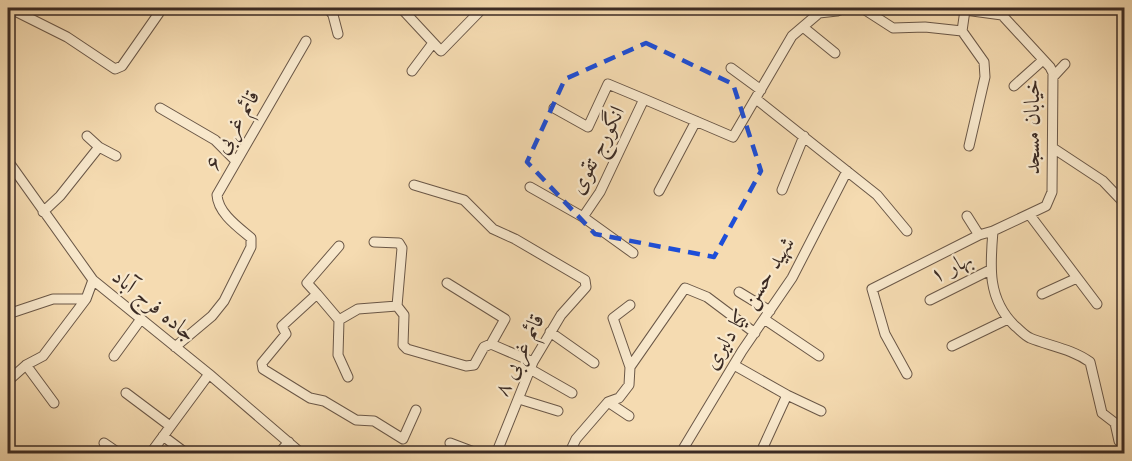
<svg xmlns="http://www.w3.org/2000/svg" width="1132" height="461" font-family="Cardo,Amiri,serif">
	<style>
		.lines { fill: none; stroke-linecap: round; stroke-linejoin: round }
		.minor-casing { stroke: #6a5747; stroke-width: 11 }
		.minor { stroke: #f8e8cc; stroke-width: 9 }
		.marked { fill: none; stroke: #1d4ed8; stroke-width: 4.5; stroke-dasharray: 12 8; stroke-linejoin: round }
		.labels { text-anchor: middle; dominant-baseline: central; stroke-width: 4.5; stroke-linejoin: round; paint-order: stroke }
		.street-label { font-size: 22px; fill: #3b2b24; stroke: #f8e8cc }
	</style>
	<rect width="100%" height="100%" fill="#f5dbb1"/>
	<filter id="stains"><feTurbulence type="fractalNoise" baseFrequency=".00333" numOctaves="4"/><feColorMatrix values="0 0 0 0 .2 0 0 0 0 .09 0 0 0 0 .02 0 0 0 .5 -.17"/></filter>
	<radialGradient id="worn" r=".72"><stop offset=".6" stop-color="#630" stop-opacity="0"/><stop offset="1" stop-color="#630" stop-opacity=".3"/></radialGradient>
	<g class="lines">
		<defs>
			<path id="minor" d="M9 8 67 37 115 69 122 66 159 13 158 8
				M328 8 333 15 338 34
				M401 8 441 51 479 12
				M862 8 893 28 925 27 962 31
				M965 10 962 31 984 62 985 77 969 146
				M803 27 835 53
				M731 68 761 90
				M412 71 433 43
				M1053 77 1065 64
				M1014 86 1043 60
				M756 99 877 195 907 231
				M160 108 215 140 236 161
				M554 108 588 127 608 84 644 99
				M99 147 116 156
				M1053 148 1103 181 1124 203
				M8 161 93 280 209 374 302 454
				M414 185 464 200 493 229 515 239 585 280 586 287 561 315 533 362 496 454
				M530 187 583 217
				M782 190 804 136
				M659 191 696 121
				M43 212 60 196 99 147 87 136
				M1029 214 1097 304
				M967 216 979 235
				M993 231C990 266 987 299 1015 326 1020 330 1024 335 1030 338 1050 346 1072 349 1090 362L1102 413 1115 423 1119 441 1124 445
				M374 242 399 243 402 248 397 306
				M633 253 583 217 600 192 644 99 733 137 792 36 819 13 837 11 845 8
				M447 283 505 319 491 344
				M739 292 770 311
				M317 294 307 283 339 246
				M1042 294 1077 278
				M930 300 990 270
				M630 305 613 318 630 367
				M8 314 53 299H86
				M764 319 819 356
				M339 320 358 309 397 306 404 315 403 345 407 349 466 366 474 365 484 347 491 344 533 362
				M550 332 594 363
				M952 346 1008 319
				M175 347 212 316 224 301 251 247V238C238 227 218 213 217 195L306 41
				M114 356 141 319
				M26 365 54 403
				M734 365 787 395 760 454
				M530 369 572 393
				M907 374 885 334 872 289 979 235 993 231 1046 206 1052 192 1053 73 1050 67 1002 15 965 10 959 8
				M348 377 338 355 339 320 317 294 282 326 286 334 262 363 263 369 310 398 324 401 356 420 374 421 403 439 416 410
				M8 381 26 365 43 356 86 299 93 280
				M126 393 170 426
				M787 395 821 411
				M519 399 558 411
				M608 402 629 416
				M163 436 187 454
				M104 443 120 454
				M450 443 479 454
				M150 454 209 374
				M278 454 289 442
				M569 454 576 439 608 402 619 398 629 385 630 367 685 288 707 297 755 333
				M680 454 742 351 792 278 847 171"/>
		</defs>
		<use href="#minor" class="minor-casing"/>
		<use href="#minor" class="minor"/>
	</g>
	<path class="marked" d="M646 43 733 84 761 171 714 257 595 234 527 162 565 79Z"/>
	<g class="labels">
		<g class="street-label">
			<text transform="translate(1032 127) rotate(-90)">خیابان مسجد</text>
			<text transform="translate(232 130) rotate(-60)">قائم غربی ۶</text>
			<text transform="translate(597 150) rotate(-63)">انگورج تقوی</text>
			<text transform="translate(951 267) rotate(-26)">بهار ۱</text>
			<text transform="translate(749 303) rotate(-58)">شهید حسن کیا دلیری</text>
			<text transform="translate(154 305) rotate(39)">جاده فرج آباد</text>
			<text transform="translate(519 355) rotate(-64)">قائم غربی ۸</text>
		</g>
	</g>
	<rect width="1132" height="461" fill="none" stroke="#f5dbb1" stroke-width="30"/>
	<rect x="9" y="9" width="1114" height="443" fill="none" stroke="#3b2b24" stroke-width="3"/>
	<rect x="15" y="15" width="1102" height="431" fill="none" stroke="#3b2b24" stroke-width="1.5"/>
	<rect width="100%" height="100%" filter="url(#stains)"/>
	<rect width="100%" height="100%" fill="url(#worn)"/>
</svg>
